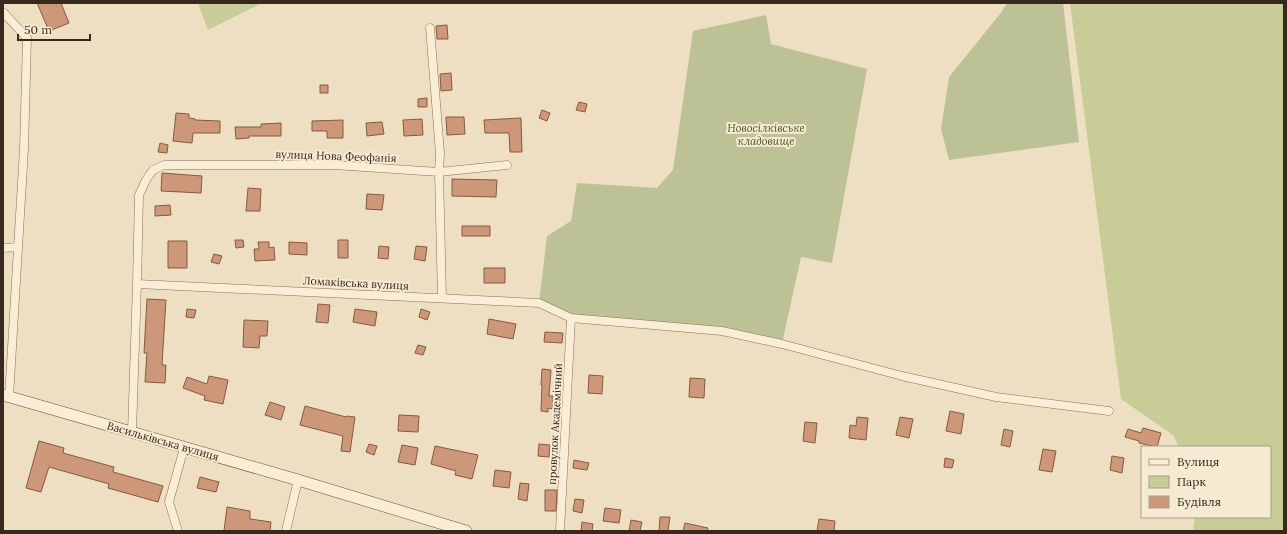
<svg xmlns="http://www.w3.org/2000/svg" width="1287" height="534" font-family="Lora,serif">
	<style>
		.green { fill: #c8cc97 }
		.cemetery { fill: #bdc196 }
		.building { fill: #cc9879; stroke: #875940 }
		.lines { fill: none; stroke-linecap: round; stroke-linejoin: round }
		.street-casing { stroke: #88705a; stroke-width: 9 }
		.secondary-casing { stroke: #6a513d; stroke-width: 12 }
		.street { stroke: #f9edd6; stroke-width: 8 }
		.secondary { stroke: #f9edd6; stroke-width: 11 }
		.labels { text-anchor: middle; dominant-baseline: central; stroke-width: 4; stroke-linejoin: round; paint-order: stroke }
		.park-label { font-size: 11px; font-style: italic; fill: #4a5424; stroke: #f5ead2 }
		.street-label { font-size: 11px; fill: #38291e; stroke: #f5ead2 }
	</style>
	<rect width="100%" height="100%" fill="#eedfc3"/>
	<path class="green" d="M198 3H262L208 30Z
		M1070 3H1284V531H1193L1195 517H1270V447H1179L1173 435 1121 399Z"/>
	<path class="cemetery" d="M1007 3H1063L1079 142 949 160 941 129 949 77 1000 14Z
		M766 15 771 44 867 69 832 263 801 257 782 344 722 331 571 318 539 303 547 236 571 221 577 183 657 188 673 170 693 31Z"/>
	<path class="building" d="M37 3H61L69 23 49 31Z
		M447 25 448 39H437L436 26Z
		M451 73 452 90 441 91 440 74Z
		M320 85H328V93H320Z
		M427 98V107H418V99Z
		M579 102 587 104 585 112 576 110Z
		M542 110 550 113 547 121 539 118Z
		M176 113 189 114V118L195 119V120L220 121V133H193L192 143 173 141Z
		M446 117H464L465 134 447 135Z
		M521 118 522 152H510L509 133H485L484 120Z
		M422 119 423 135 404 136 403 120Z
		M343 120V138H327V131H312V121Z
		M382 122 384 134 367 136 366 123Z
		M281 123V136H249V138L236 139 235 127H261V124Z
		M160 143 168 145 167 153 158 152Z
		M162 173 202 176 201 193 161 191Z
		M452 179 497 180 496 197 452 196Z
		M248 188 261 189 260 211H246Z
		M367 194 384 195 382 210 366 209Z
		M170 205 171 215 155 216V206Z
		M462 226H490V236H462Z
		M235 240H243L244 247 236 248Z
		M338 240H348V258H338Z
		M168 241H187V268H168Z
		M258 242H269V248L274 247 275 260 255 261 254 249H259Z
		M289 242 307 243V255L289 254Z
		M379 246 389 247 388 259 378 258Z
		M416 246 427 247 425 261 414 259Z
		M214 254 222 256 219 264 211 262Z
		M484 268H505V283H484Z
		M147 299 166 300 162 365H166L165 383 145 382 147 353H144Z
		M318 304 330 305 328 323 316 322Z
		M187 309 196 310 194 318 186 317Z
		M355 309 377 312 375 326 353 322Z
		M421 309 430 312 427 320 419 317Z
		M489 319 516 324 513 339 487 334Z
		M244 320 268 321 267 336H260L259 348 243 347Z
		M545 332 563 333 562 343 544 342Z
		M418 345 426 347 423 355 415 353Z
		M542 369 551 370 549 396H553V409L548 408V412L541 411 542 385H541Z
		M589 375 603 376 602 394 588 393Z
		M209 376 228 380 223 404 204 400 205 396 183 388 187 377 207 384Z
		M690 378 705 379 704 398 689 397Z
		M270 402 285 407 281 420 265 415Z
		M305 406 346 417 347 416 355 417 350 452 341 451 343 436 300 425Z
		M950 411 964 414 961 434 946 431Z
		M399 415 419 416 418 432 398 431Z
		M857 417 868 418 866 440 849 438 850 425 856 426Z
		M900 417 913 419 909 438 896 435Z
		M805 422 817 423 815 443 803 441Z
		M1143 428 1161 433 1157 447 1139 443V441L1125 437 1128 429 1141 433Z
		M1004 429 1013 431 1010 447 1001 445Z
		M39 441 64 448 63 453 114 467 113 472 163 486 158 502 108 488 109 484 49 467 41 492 26 488Z
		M369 444 377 446 374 455 366 452Z
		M539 444 550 445 549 457 538 456Z
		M402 445 418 448 415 465 398 462Z
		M435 446 478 455 472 479 455 475 456 471 431 464Z
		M1043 449 1056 451 1052 472 1039 470Z
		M1112 456 1124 458 1122 473 1110 470Z
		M945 458 954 460 952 468 944 467Z
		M574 460 589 463 587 470 573 468Z
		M495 470 511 472 509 488 493 486Z
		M200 477 219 482 216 492 197 488Z
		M520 483 529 484 527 501 518 499Z
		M545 490H557L556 511H545Z
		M575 499 584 500 582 513 573 511Z
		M227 507 250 511V519L271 522 270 531H224Z
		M605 508 621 510 619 523 603 521Z
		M660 517H670L668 531H659Z
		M819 519 835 521 834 531H817Z
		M631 520 642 522 640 531H629Z
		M582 522 593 524 592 531H581Z
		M685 523 708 528 707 531H683Z"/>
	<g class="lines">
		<defs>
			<path id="street" d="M3 12 27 38 24 149 9 397
				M430 28 440 153 439 172 442 298
				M3 248 18 247
				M137 284 539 303 571 318 722 331 782 344 902 376 996 397 1109 411
				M132 432 137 284 139 195 146 180 153 170 164 165H334L439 172 507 165
				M178 531 169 502 184 448
				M286 531 298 480
				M560 531 571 318"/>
			<path id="secondary" d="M3 395 298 480 466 531"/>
		</defs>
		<use href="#street" class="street-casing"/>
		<use href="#secondary" class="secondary-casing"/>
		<use href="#street" class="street"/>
		<use href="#secondary" class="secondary"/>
	</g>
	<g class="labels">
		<g class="park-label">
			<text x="766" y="128">Новосілківське<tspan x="766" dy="13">кладовище</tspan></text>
		</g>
		<g class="street-label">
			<text transform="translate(336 156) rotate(2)">вулиця Нова Феофанія</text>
			<text transform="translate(356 283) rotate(3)">Ломаківська вулиця</text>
			<text transform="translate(555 424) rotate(-87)">провулок Академічний</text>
			<text transform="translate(163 441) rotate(16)">Васильківська вулиця</text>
		</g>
	</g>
	<rect width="1287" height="534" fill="none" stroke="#38291e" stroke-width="8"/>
	<rect x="1141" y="446" width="130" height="72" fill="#f5ead2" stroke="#a99d8a"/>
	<rect x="1149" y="459" width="20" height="6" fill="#f9edd6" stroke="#a99d8a"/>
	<text x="1177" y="466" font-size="12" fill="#38291e">Вулиця</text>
	<rect x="1149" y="476" width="20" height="12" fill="#c8cc97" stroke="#a99d8a"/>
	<text x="1177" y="486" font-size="12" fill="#38291e">Парк</text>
	<rect x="1149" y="496" width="20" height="12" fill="#cc9879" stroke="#a99d8a"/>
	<text x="1177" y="506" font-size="12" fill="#38291e">Будівля</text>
	<path d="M18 34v6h72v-6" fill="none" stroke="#38291e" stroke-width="2"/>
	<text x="24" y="34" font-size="12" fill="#38291e" stroke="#f5ead2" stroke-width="3" paint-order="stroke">50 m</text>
</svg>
